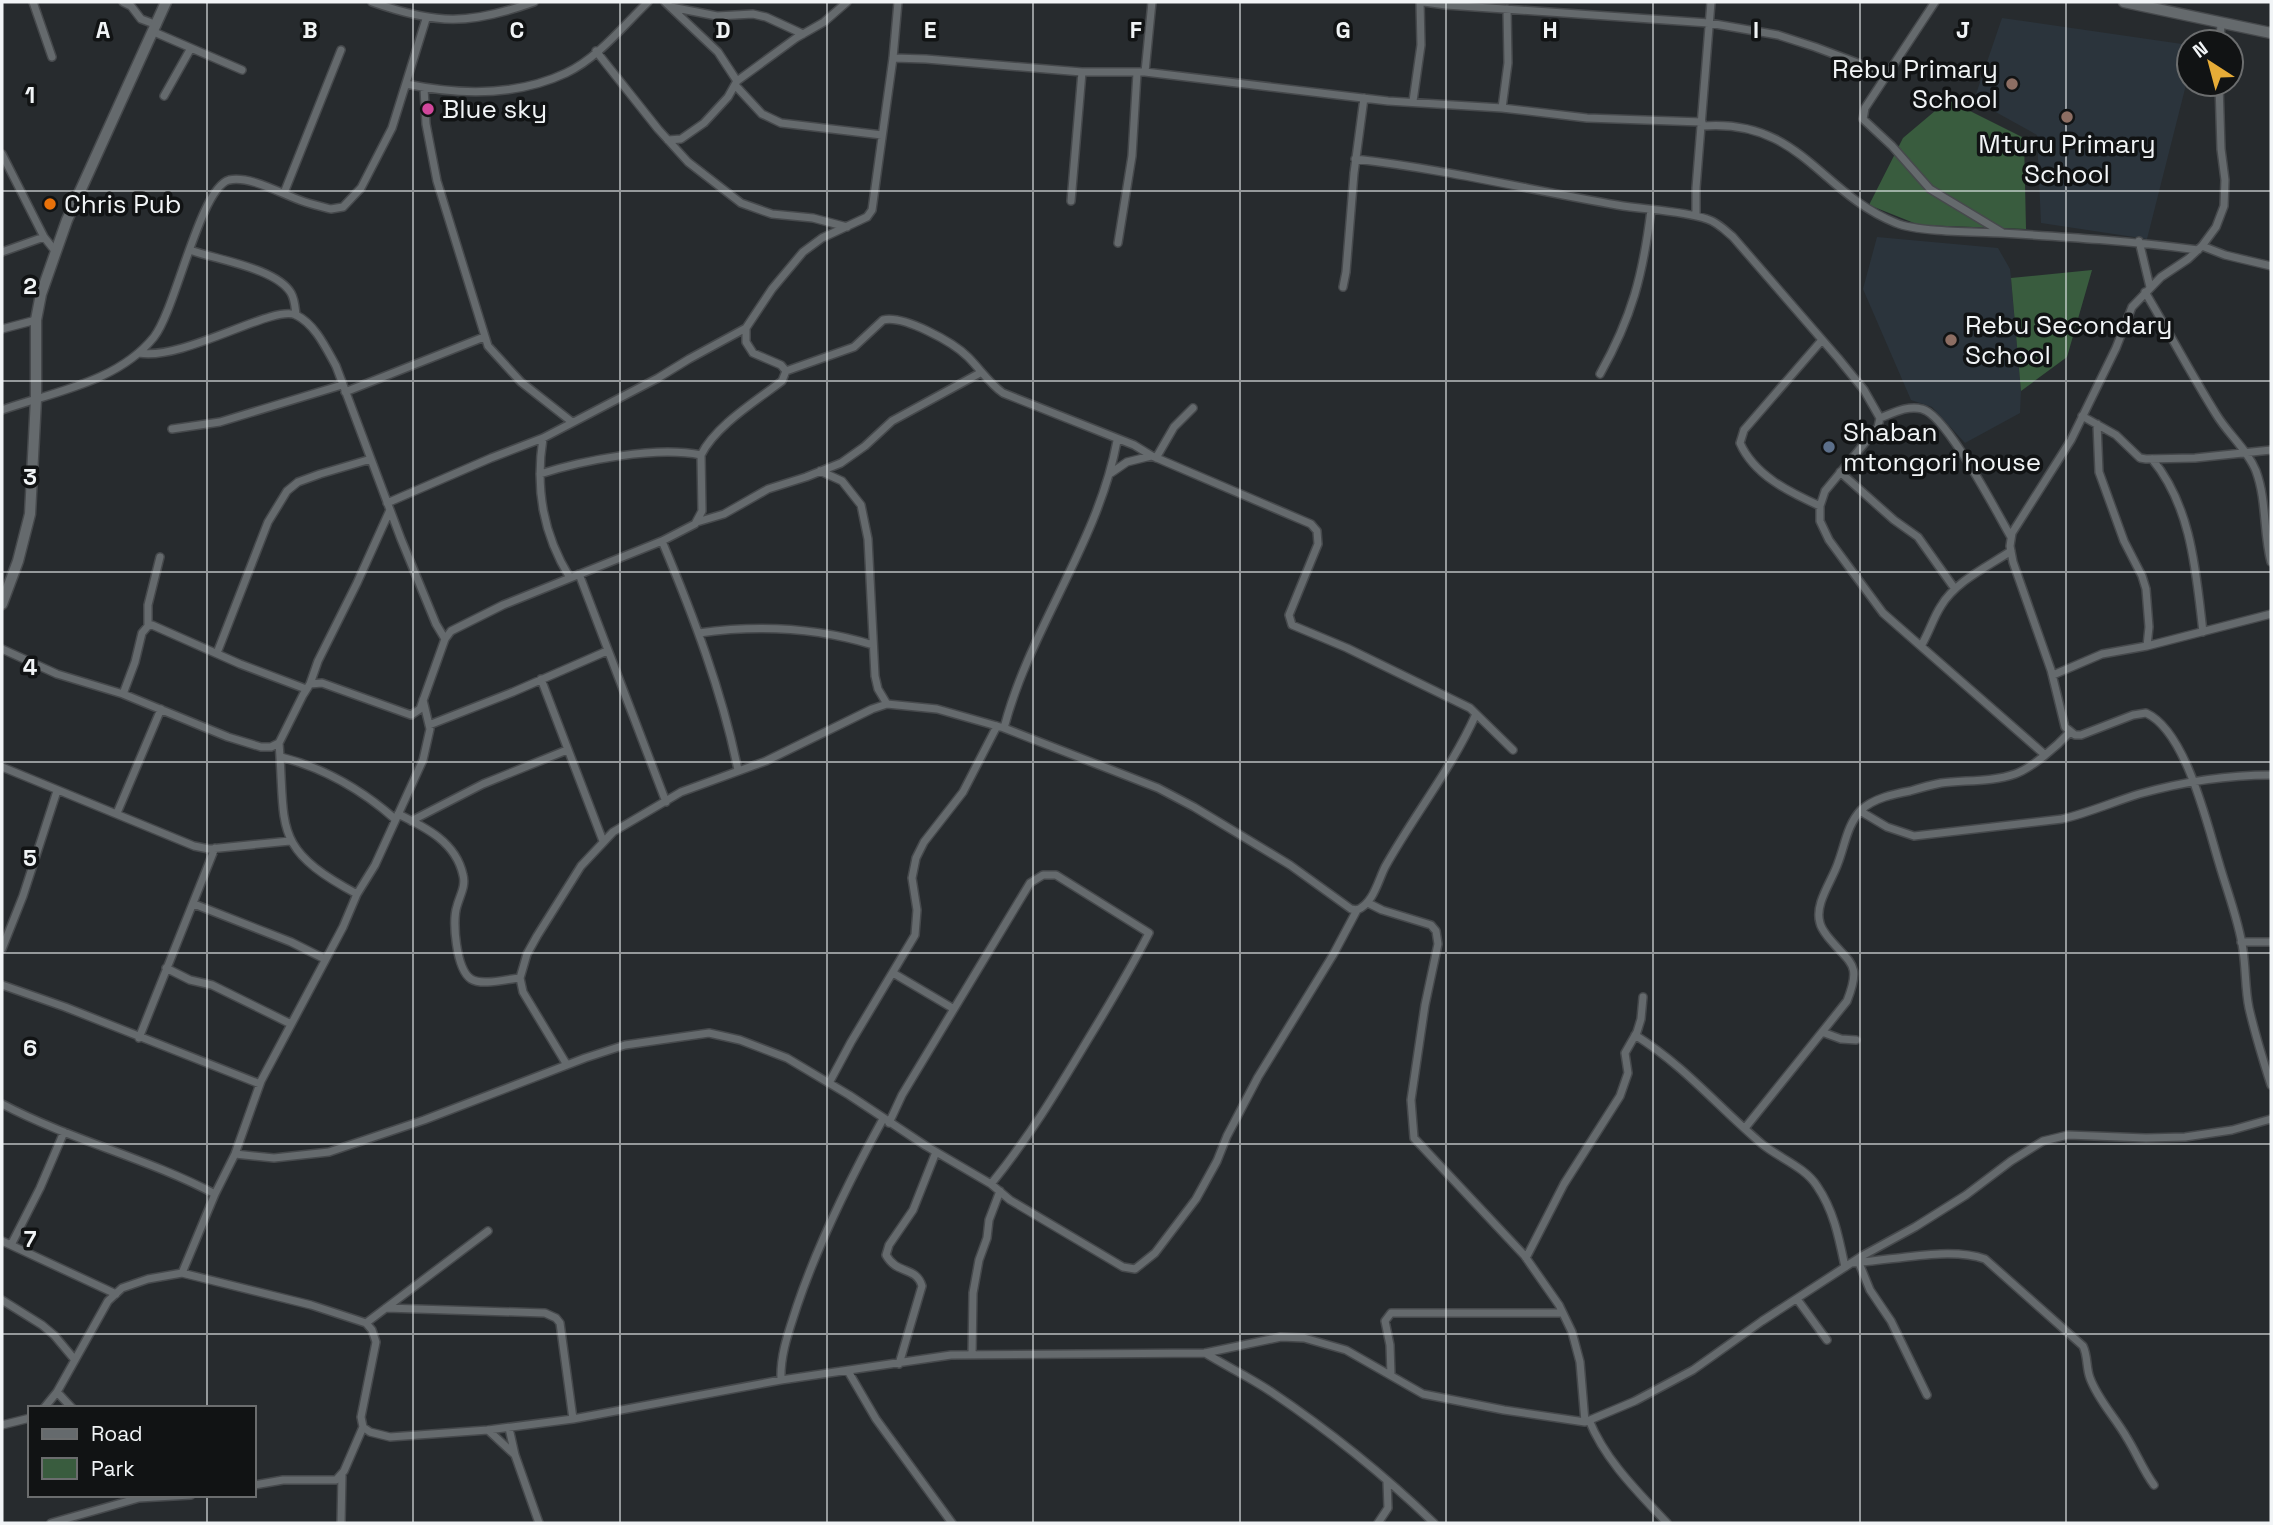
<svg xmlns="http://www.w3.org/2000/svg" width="2273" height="1525" font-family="'Space Grotesk',sans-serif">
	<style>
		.built { fill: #2b343c }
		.green { fill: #395c3e }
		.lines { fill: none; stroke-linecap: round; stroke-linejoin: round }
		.street-casing { stroke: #46494c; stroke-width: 10 }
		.secondary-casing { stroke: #46494c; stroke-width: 13 }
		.street { stroke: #656a6d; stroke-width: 7 }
		.secondary { stroke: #656a6d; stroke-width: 10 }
		.grid { fill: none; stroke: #f1f4f6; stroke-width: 2; stroke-opacity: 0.55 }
		.education-dot { fill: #8d6e63; stroke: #111314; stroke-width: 2.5 }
		.hotel-dot { fill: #d1479c; stroke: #111314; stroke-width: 2.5 }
		.food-dot { fill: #e8710a; stroke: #111314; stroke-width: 2.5 }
		.service-dot { fill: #5c6f8a; stroke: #111314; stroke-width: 2.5 }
		.labels { text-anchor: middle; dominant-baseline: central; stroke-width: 7; stroke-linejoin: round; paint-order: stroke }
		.poi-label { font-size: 26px; fill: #f1f4f6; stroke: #111314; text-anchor: start }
		.grid-label { font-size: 23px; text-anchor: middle; font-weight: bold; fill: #f1f4f6; stroke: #111314; stroke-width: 7; stroke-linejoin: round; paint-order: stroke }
	</style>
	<rect width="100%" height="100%" fill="#272b2e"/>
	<path class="built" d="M2002 18 2189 45V73L2147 239 2041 223 2037 135 1974 100Z
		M1877 237 1998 248 2010 269 2011 278 2021 391 2020 413 1965 443 1932 407 1911 400 1863 289Z"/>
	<path class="green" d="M1948 100 2024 138 2026 229 1919 225 1869 205 1903 138Z
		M2092 270 2067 357 2021 391 2011 278Z"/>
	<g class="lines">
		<defs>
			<path id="street" d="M33 2 52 57
				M123 2 131 6 141 19 157 25
				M372 2C437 25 469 25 534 2
				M665 2 718 52 737 81
				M1424 2 1446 5 1709 23 1778 35 1815 47 1887 74
				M1935 2 1865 108 1863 119 1892 146 1930 189 2003 233
				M671 7 717 16 753 14 766 17 803 34
				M154 32 242 70
				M2220 42 2221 23
				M596 51 658 129 688 162 741 203 772 214 813 218 847 227
				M893 58 926 59 1082 72H1145L1388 101 1502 108 1587 118 1702 122
				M1145 72 1152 2
				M406 84C459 95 515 97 566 73 598 58 623 26 648 2
				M2219 84 2221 149 2225 180 2224 206 2216 227 2202 246 2188 259 2161 277 2132 307 2116 348 2071 440 2012 533 2010 546 2013 562 2051 670 2065 727 2075 735H2081L2133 715 2146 713C2186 731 2207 824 2219 863 2227 891 2239 921 2243 950 2246 970 2245 989 2249 1008 2255 1034 2263 1060 2271 1085
				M735 85 762 114 781 123 882 135
				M424 88 426 124 437 181 488 346 521 382 572 422
				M164 96 191 48
				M1413 101 1421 45 1420 2
				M1502 108 1508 63 1507 9
				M1702 126C1800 118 1820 193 1896 223 1917 232 1976 232 2001 233 2067 237 2132 241 2198 250
				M668 140 681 139 704 123 728 97 737 81 796 38 824 22 847 2
				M2 154 44 237 56 252
				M1355 159C1444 169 1530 190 1617 205 1646 210 1680 210 1707 219 1717 222 1725 230 1733 237L1838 358 1864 390 1880 418 1878 427 1825 491 1820 506V521L1829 540 1883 613 2044 754
				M284 193 341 50
				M1071 201 1082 72
				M1696 216V188L1711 2
				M2139 241 2150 287
				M1118 243 1132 156 1137 73
				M2202 246 2225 255 2271 266
				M190 250C217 260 276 268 291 293 295 300 295 307 296 315
				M2 252 44 237
				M1343 287 1346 272 1354 173 1364 98
				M2145 292C2169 332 2191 374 2216 414 2228 434 2247 449 2256 471 2267 501 2263 532 2271 562
				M2 329 36 320
				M139 353C184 361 273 304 296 315 315 324 326 348 336 366L401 539 436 624 445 639
				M786 371 854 347 883 320C904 315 953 342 968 357 980 369 989 383 1003 393L1134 445 1152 456 1311 524 1317 531 1318 544 1289 615 1292 625 1347 648 1470 708 1513 750
				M1600 374C1632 317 1643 275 1651 210
				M345 392 484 337
				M2 410C53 392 118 382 154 337 176 309 200 188 229 180 251 175 285 196 305 202 314 205 323 207 331 209L343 207 361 188 392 128 426 19
				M2082 416 2116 435 2140 458 2146 459 2195 458 2271 450
				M1880 418C1893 413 1908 405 1922 409 1946 414 1997 513 2011 537
				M2097 424 2099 472 2124 541 2142 576 2146 589 2149 627 2147 646
				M172 429 220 422 342 385
				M543 438C535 489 543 534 570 578
				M1156 458 1174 427 1193 408
				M2152 459C2192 507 2196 573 2203 632
				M820 471 842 481 861 505 868 539 875 676 878 689 887 704
				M1840 472 1894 520 1918 537 1955 589
				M1111 473 1127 462 1151 456
				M540 474C584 460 656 446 701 455
				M387 503 491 458 543 438 658 378 689 359 746 328
				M1820 506C1789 492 1754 475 1740 443L1744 430 1822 340
				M697 522 724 514 768 489 806 477 841 463 865 446 892 421 980 373
				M662 541C693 615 722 691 738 770
				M579 574 666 802
				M148 626V605L160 557
				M699 633C757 625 818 628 873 645
				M1921 646C1929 633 1933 618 1941 606 1956 581 1987 567 2011 551
				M2 649 57 674 123 694 228 737 261 747H271L279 743 303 695 310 684 322 683 411 715 420 709 445 639 451 631 503 605 662 541 695 524 702 511 701 455C715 426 756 401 782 381L786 371 781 365 753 353 746 342V328L772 289 803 252 822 238 867 217 872 210 893 58 898 2
				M217 653 268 522 287 491 298 482 320 474 371 459
				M2053 675 2102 654 2147 646 2271 614
				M541 679 603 841
				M310 684 318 661 357 583 390 510
				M123 694 135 662 142 633 148 626 152 625 240 664 306 689
				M429 725 513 692 607 651
				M1004 728C1030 628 1098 543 1117 441
				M279 743C286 829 271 848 357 894
				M281 757C324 768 362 790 395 819
				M2 767 194 846 209 849 290 841
				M1860 811 1887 827 1914 836 2062 819C2088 813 2113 802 2139 794 2182 782 2226 775 2271 775
				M117 813 161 709
				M398 814C425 827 456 842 463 875 466 886 460 895 457 906 452 921 456 969 471 979 482 986 507 979 520 978
				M411 821 483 784 567 750
				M1368 903 1382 910 1431 925 1436 931 1438 944 1425 1005 1411 1100 1414 1138 1524 1255 1559 1305 1572 1332 1580 1362 1585 1422
				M194 904 291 942 325 959
				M2241 942H2271
				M2 949 23 896 57 791
				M166 968 190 980 212 985 291 1024
				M893 973 954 1009
				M2 985 65 1007 260 1084
				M1822 1032 1841 1039 1856 1040
				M1635 1035C1686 1067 1717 1106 1762 1144 1779 1158 1805 1167 1817 1186 1834 1211 1839 1238 1845 1267
				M139 1038 215 848
				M567 1065 523 992 520 978 527 954 537 936 581 866 613 832 681 792 766 761 872 709 887 704 937 709 1004 728 1158 788 1194 807 1290 865 1351 909 1357 910C1373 904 1378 881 1385 867 1414 815 1452 768 1476 714
				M829 1083 851 1042 915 935 917 910 912 878 916 858 924 842 963 792 997 726
				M2 1104C70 1140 147 1158 215 1194
				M889 1123 902 1095 1030 883 1043 875H1056L1149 933C1130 970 1109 1005 1087 1041 1057 1091 1028 1139 991 1184
				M1745 1128 1847 1001C1862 963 1851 965 1828 937 1825 933 1821 928 1820 923 1814 904 1832 881 1838 863 1845 845 1847 825 1861 810 1874 798 1894 794 1910 791 1920 788 1931 785 1941 783 1965 780 1992 782 2015 774 2032 768 2057 746 2070 732
				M235 1154 274 1158 329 1152 424 1120 585 1058 625 1045 709 1033 740 1040 787 1058 849 1095 926 1146 991 1184 1010 1200 1123 1267 1135 1269 1155 1253 1196 1199 1217 1161 1227 1136 1258 1077 1333 955 1357 910
				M2 1241 116 1294
				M11 1245 40 1188 64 1132
				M1526 1258 1564 1184 1620 1096 1628 1073 1625 1053 1637 1032 1641 1019 1643 997
				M1851 1263C1891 1261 1948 1246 1985 1259L2083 1346C2088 1356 2086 1368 2090 1378 2098 1400 2115 1417 2127 1438 2137 1454 2143 1470 2154 1485
				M1859 1263 1870 1290 1891 1321 1927 1395
				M182 1273 215 1194 235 1154 261 1081 343 927 357 894 375 865 423 760 430 729 423 700
				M1797 1299 1827 1340
				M2 1300 42 1325 54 1335 75 1360
				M386 1308 545 1313 556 1318 560 1323 573 1419
				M366 1323 488 1231
				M1205 1353C1226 1366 1249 1377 1270 1391 1328 1430 1384 1475 1434 1523
				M972 1355 973 1293 979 1260 987 1238 989 1220 1000 1191
				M899 1364 922 1286C916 1266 897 1275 886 1255L889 1245 913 1210 936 1152
				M848 1371 876 1419 952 1523
				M1391 1375 1390 1345 1385 1321 1391 1313H1562
				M781 1380C780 1354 789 1331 797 1306 819 1241 850 1179 883 1119
				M57 1392 72 1408
				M44 1408 57 1392 108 1301 122 1288 148 1279 182 1273 311 1305 366 1323 372 1330 376 1342 361 1417 363 1427 370 1432 390 1437 488 1430 573 1419 781 1380 951 1355 1205 1353 1281 1337 1304 1338 1346 1350 1423 1394 1504 1410 1585 1422 1635 1401 1693 1370 1762 1321 1862 1256 1915 1227 1966 1195 2011 1161 2043 1141 2068 1135 2146 1138 2185 1137 2232 1130 2271 1119
				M1589 1420C1605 1460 1638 1492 1667 1523
				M2 1425 30 1418
				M509 1428 515 1455 539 1523
				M488 1430 515 1455
				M254 1485 283 1480H336L344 1471 363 1427
				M51 1523 139 1498 191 1495
				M341 1523 342 1474
				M1378 1523 1388 1508 1387 1481"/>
			<path id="secondary" d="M2124 2 2271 33
				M2 604 18 561 30 514 36 399V320L41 294 67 220 166 2"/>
		</defs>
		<use href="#street" class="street-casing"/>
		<use href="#secondary" class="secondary-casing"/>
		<use href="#street" class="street"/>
		<use href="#secondary" class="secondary"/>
	</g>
	<path class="grid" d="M207 2V1408M413 2V1523M620 2V1523M827 2V1523M1033 2V1523M1240 2V1523M1446 2V1523M1653 2V1523M1860 2V1523M2066 2V1523M2 191H2271M2 381H2271M2 572H2271M2 762H2271M2 953H2271M2 1144H2271M2 1334H2271M207 1495V1523"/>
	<g class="education-dot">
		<circle cx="2012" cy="84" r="7"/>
		<circle cx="2067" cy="117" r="7"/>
		<circle cx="1951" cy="340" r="7"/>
	</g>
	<circle class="hotel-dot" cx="428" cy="109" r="7"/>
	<circle class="food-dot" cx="50" cy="204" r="7"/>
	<circle class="service-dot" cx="1829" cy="447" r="7"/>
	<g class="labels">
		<g class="poi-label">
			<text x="1998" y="69" text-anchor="end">Rebu Primary<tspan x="1998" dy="30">School</tspan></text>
			<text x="442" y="109">Blue sky</text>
			<text x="2067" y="144" text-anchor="middle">Mturu Primary<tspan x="2067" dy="30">School</tspan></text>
			<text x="64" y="204">Chris Pub</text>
			<text x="1965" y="325">Rebu Secondary<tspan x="1965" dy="30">School</tspan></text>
			<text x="1843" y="432">Shaban<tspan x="1843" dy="30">mtongori house</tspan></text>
		</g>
	</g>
	<g class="grid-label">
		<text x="103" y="38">A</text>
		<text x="310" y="38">B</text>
		<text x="517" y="38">C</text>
		<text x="723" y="38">D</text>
		<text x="930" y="38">E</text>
		<text x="1136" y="38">F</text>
		<text x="1343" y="38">G</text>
		<text x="1550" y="38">H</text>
		<text x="1756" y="38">I</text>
		<text x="1963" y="38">J</text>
		<text x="30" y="103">1</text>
		<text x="30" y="294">2</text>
		<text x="30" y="485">3</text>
		<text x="30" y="675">4</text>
		<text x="30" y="866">5</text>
		<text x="30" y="1056">6</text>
		<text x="30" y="1247">7</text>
	</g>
	<rect width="2273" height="1525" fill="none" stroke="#f1f4f6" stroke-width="7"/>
	<rect x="28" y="1406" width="228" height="91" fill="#111314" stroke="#6b6d6e" stroke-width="2"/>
	<rect x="42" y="1429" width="35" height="10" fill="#656a6d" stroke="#6b6d6e" stroke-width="2"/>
	<text x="91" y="1441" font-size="21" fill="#f1f4f6">Road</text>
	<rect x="42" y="1458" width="35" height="21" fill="#395c3e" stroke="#6b6d6e" stroke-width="2"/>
	<text x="91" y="1476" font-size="21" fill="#f1f4f6">Park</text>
	<g transform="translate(2210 63) rotate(324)"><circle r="33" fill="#111314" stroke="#6b6d6e" stroke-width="2"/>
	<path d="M0-5L12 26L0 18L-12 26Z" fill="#e7ac37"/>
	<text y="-10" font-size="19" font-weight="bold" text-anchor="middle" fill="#f1f4f6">N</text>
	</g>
</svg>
